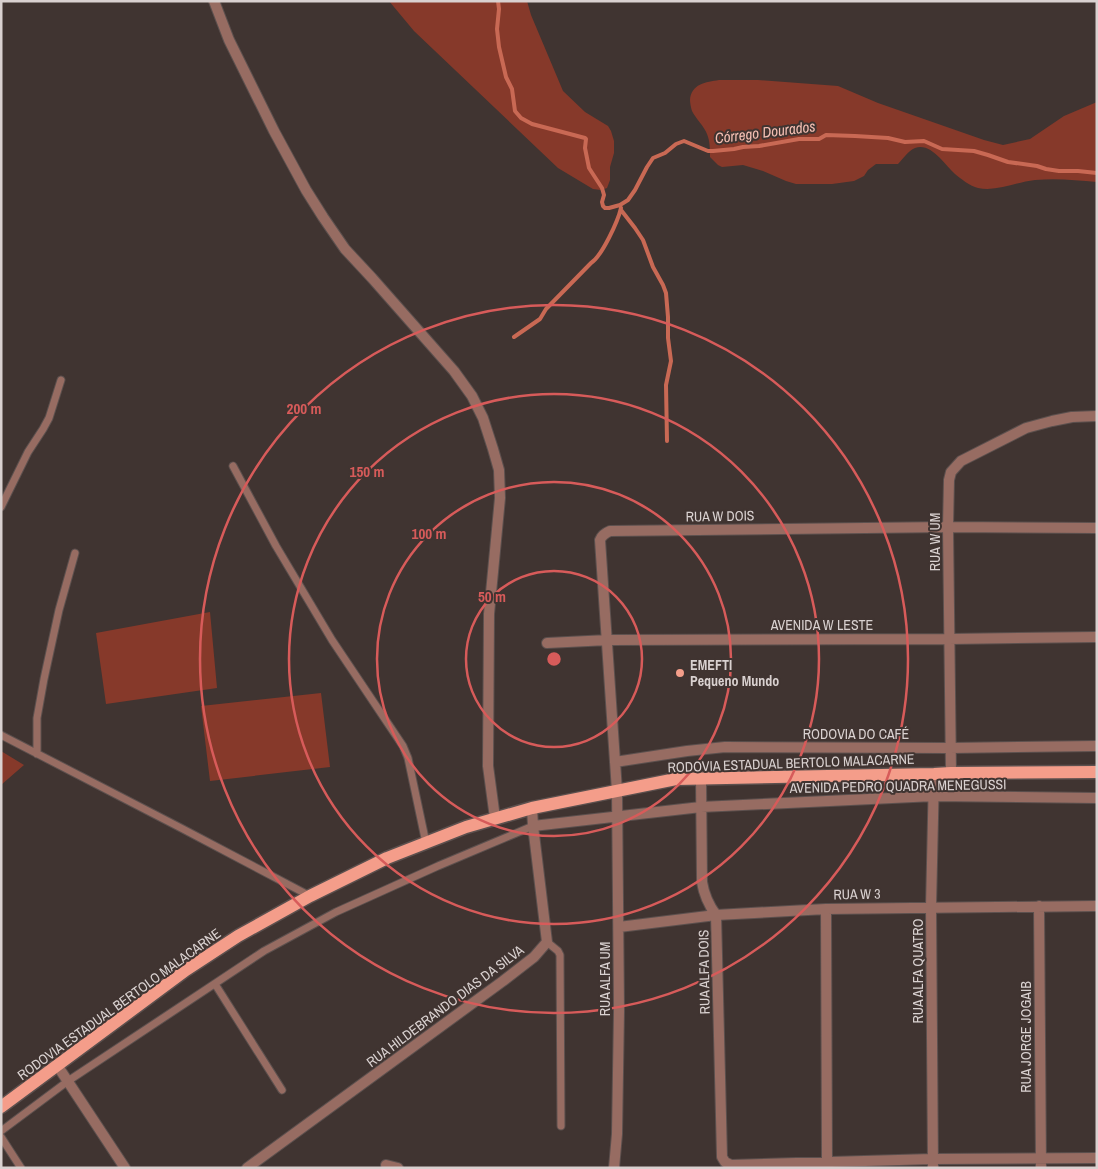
<svg xmlns="http://www.w3.org/2000/svg" width="1098" height="1169" font-family="'Archivo Narrow',sans-serif">
	<style>
		.green { fill: #86392a }
		.lines { fill: none; stroke-linecap: round; stroke-linejoin: round }
		.stream { stroke: #c96954; stroke-width: 4 }
		.lane-casing { stroke: #5c504e; stroke-width: 9 }
		.street-casing { stroke: #5c504e; stroke-width: 12 }
		.primary-casing { stroke: #5c504e; stroke-width: 15 }
		.lane { stroke: #976c62; stroke-width: 7 }
		.street { stroke: #976c62; stroke-width: 10 }
		.primary { stroke: #f49d8a; stroke-width: 12 }
		.ring { fill: none; stroke: #d75b5a; stroke-width: 2.5 }
		.poi-dot { fill: #f49e8a; stroke: #403431; stroke-width: 2 }
		.labels { text-anchor: middle; dominant-baseline: central; stroke-width: 4; stroke-linejoin: round; paint-order: stroke }
		.street-label { font-size: 14px; fill: #d9d1d0; stroke: #403431 }
		.poi-label { font-size: 14px; font-weight: bold; fill: #d9d1d0; stroke: #403431; text-anchor: start }
		.water-label { font-size: 15px; font-style: italic; fill: #f4bfb3; stroke: #403431 }
		.centre { fill: #d75b5a; stroke: #403431; stroke-width: 2.5 }
		.ring-label { font-size: 15px; text-anchor: middle; font-weight: bold; fill: #d75b5a; stroke: #403431; stroke-width: 4; stroke-linejoin: round; paint-order: stroke }
	</style>
	<rect width="100%" height="100%" fill="#403431"/>
	<path class="green" d="M389 1H527L531 15 563 91 585 112 608 126 611 131 614 141V153L610 167V180L607 188 601 190 593 189 558 168 414 31Z
		M719 80H758L838 86 878 103 984 140 1003 145 1030 139 1064 116 1097 102V182C1076 180 1056 178 1035 180 1016 182 997 192 978 188 970 186 961 179 955 174 945 165 931 142 915 148 908 151 903 159 898 164H876L868 170 864 176 854 181 832 184H796L786 181 763 171 743 165 722 167 718 165 710 157C710 150 710 141 707 134 704 126 696 119 692 111 691 108 690 103 690 100 691 84 706 82 719 80Z
		M210 612 217 688 106 704 96 633Z
		M321 693 330 767 210 781 201 706Z
		M1 751 24 765 1 785Z"/>
	<g class="lines">
		<path class="stream" d="M498 1 499 9 497 29 499 47 506 77 512 89 515 111 521 118 532 124 585 138 586 139 585 148 589 168 602 188 604 195 602 202 603 206 605 208H609L620 205 628 200 635 190 647 167 653 158 665 153 676 144 684 141 708 151H713L734 149 743 147 759 146 799 139H819L826 135 855 136 888 138 905 142 924 141 942 149 974 151 988 155 1008 162 1037 166 1046 169 1059 171H1078L1097 173
			M621 210 635 228 643 240 653 267 663 285 666 293 668 317V338L671 361 666 385 667 441
			M514 337 540 319 546 309 591 263C602 256 618 221 621 208"/>
		<defs>
			<path id="lane" d="M233 466 276 546 332 640 403 746 408 758 426 843
				M1 507 28 452 43 429 49 418 61 380
				M1 735 181 828 310 896
				M37 754V718L44 679 59 610 75 553
				M547 942 558 951 560 955 561 1126
				M215 984 282 1090
				M1 1131 68 1081 264 951 336 912 438 866 533 826
				M1 1137 21 1168"/>
			<path id="street" d="M214 1 229 40 274 131 306 190 323 217 345 249 372 278 454 371 472 396 483 418 493 449 499 470 500 498 489 614 488 766 495 818
				M547 643 608 640 949 639 1097 637
				M615 762 687 751 725 747 950 748 1097 746
				M951 773 948 527 949 480 951 472 961 461 1026 428 1052 421 1072 417 1097 416
				M701 778 702 882C704 895 708 904 716 915L722 1157 725 1162 731 1165 932 1159 1097 1158
				M533 826 701 807 934 796 1097 798
				M1039 906 1041 1168
				M826 909 827 1162
				M619 927 716 915 826 909 1097 906
				M57 1065 125 1168
				M386 1165 398 1168
				M247 1168 503 981 534 957 547 942 533 826 532 808
				M614 1168 617 1134 619 1011 617 791 600 540C602 535 605 533 610 531L948 527 1097 528
				M933 1168 931 907 934 774"/>
			<path id="primary" d="M1 1107 186 970 238 936 310 896 387 858 466 827 532 808 676 779 934 774 951 773 1097 772"/>
		</defs>
		<use href="#lane" class="lane-casing"/>
		<use href="#street" class="street-casing"/>
		<use href="#primary" class="primary-casing"/>
		<use href="#lane" class="lane"/>
		<use href="#street" class="street"/>
		<use href="#primary" class="primary"/>
	</g>
	<g class="ring">
		<circle cx="554" cy="659" r="88"/>
		<circle cx="554" cy="659" r="177"/>
		<circle cx="554" cy="659" r="265"/>
		<circle cx="554" cy="659" r="354"/>
	</g>
	<circle class="poi-dot" cx="680" cy="673" r="5"/>
	<g class="labels">
		<g class="street-label">
			<text transform="translate(720 516) rotate(-1)">RUA W DOIS</text>
			<text transform="translate(935 542) rotate(-90)">RUA W UM</text>
			<text x="822" y="625">AVENIDA W LESTE</text>
			<text x="856" y="734">RODOVIA DO CAFÉ</text>
			<text transform="translate(791 763) rotate(-2)">RODOVIA ESTADUAL BERTOLO MALACARNE</text>
			<text transform="translate(898 786) rotate(-1)">AVENIDA PEDRO QUADRA MENEGUSSI</text>
			<text transform="translate(857 894) rotate(-1)">RUA W 3</text>
			<text transform="translate(918 971) rotate(-90)">RUA ALFA QUATRO</text>
			<text transform="translate(704 972) rotate(-91)">RUA ALFA DOIS</text>
			<text transform="translate(605 979) rotate(-90)">RUA ALFA UM</text>
			<text transform="translate(119 1004) rotate(-36)">RODOVIA ESTADUAL BERTOLO MALACARNE</text>
			<text transform="translate(445 1006) rotate(-37)">RUA HILDEBRANDO DIAS DA SILVA</text>
			<text transform="translate(1026 1037) rotate(-90)">RUA JORGE JOGAIB</text>
		</g>
		<g class="poi-label">
			<text x="690" y="665">EMEFTI<tspan x="690" dy="16">Pequeno Mundo</tspan></text>
		</g>
		<g class="water-label">
			<text transform="translate(765 132) rotate(-7)">Córrego Dourados</text>
		</g>
	</g>
	<circle cx="554" cy="659" r="8" class="centre"/>
	<g class="ring-label">
		<text x="304" y="414">200 m</text>
		<text x="367" y="477">150 m</text>
		<text x="429" y="539">100 m</text>
		<text x="492" y="602">50 m</text>
	</g>
	<rect width="1098" height="1169" fill="none" stroke="#d9d1d0" stroke-width="5"/>
</svg>
